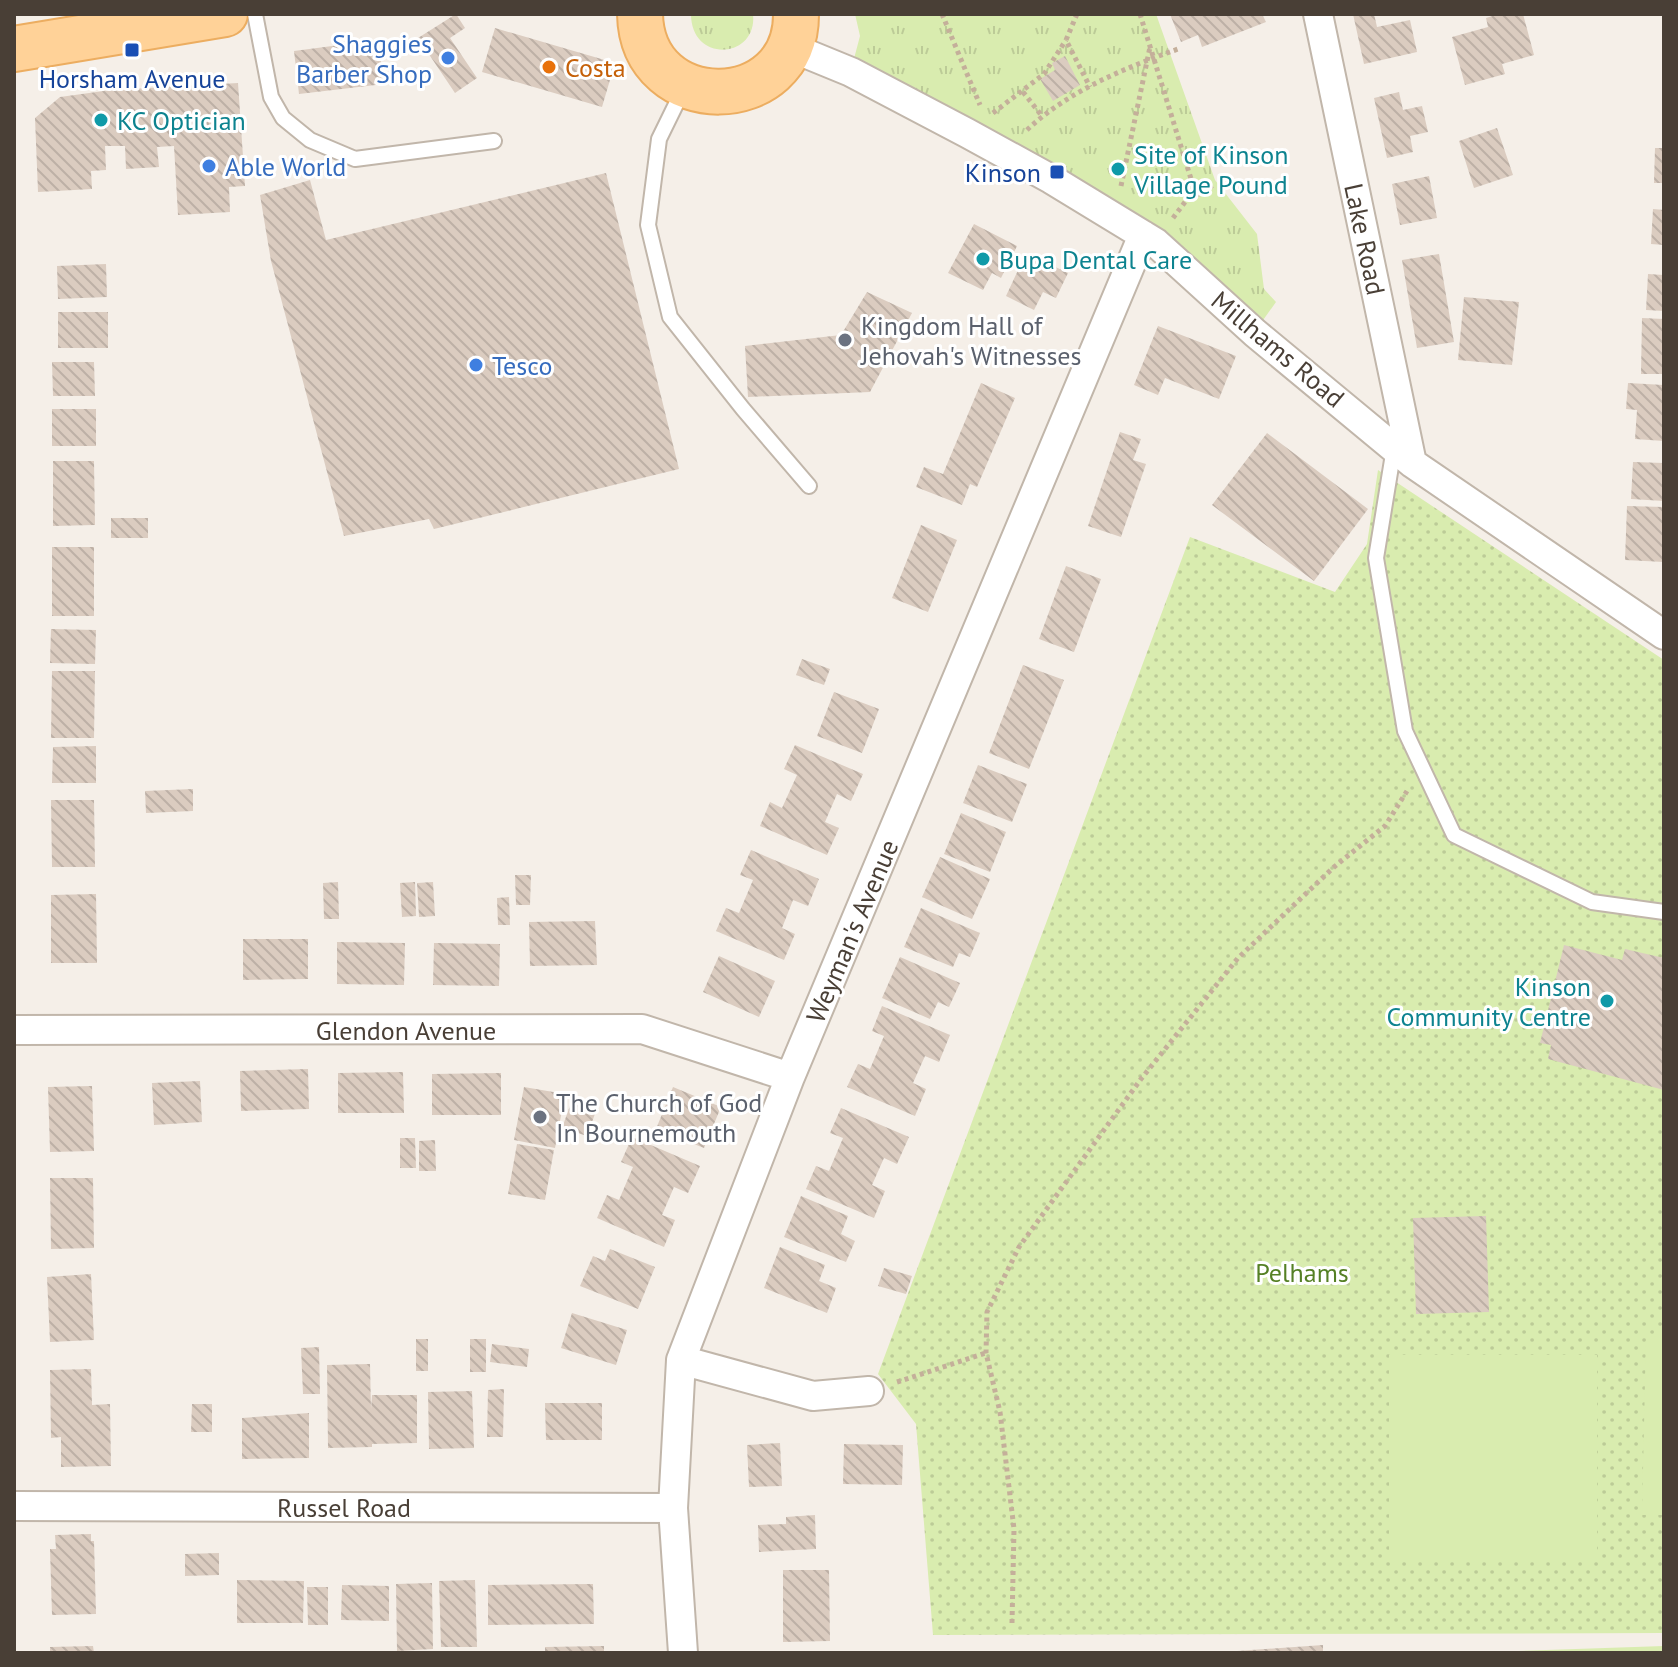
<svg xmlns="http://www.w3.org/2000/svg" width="1678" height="1667" font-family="'PT Sans',sans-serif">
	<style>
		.grass { fill: url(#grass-tufts) }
		.park { fill: url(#park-dots) }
		.garden { fill: #d9ecaf }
		.building { fill: url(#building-back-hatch) }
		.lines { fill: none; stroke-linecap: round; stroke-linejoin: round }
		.service-casing { stroke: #c1b6aa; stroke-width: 18 }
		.minor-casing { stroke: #c1b6aa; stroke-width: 32 }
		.primary-casing { stroke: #ecad60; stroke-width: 48 }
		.path { stroke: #c4af9a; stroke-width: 5; stroke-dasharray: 4 4; stroke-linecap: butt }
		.service { stroke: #fff; stroke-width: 14 }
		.minor { stroke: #fff; stroke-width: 28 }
		.primary { stroke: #ffd298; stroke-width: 44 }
		.transit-dot { fill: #1a4fb4; stroke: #fff; stroke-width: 3 }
		.shop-dot { fill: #3f7fe0; stroke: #fff; stroke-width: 3 }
		.food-dot { fill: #e8710a; stroke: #fff; stroke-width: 3 }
		.culture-dot { fill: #0f9aa8; stroke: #fff; stroke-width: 3 }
		.worship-dot { fill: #6b7280; stroke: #fff; stroke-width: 3 }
		.labels { text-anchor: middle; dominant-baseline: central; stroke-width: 6; stroke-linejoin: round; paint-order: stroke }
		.shop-label { font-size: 26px; fill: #366cbe; stroke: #fff; text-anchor: start }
		.food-label { font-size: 26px; fill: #c56008; stroke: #fff; text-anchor: start }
		.transit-label { font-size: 26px; fill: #164399; stroke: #fff }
		.culture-label { font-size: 26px; fill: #0d838f; stroke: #fff; text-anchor: start }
		.street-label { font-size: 26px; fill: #493f36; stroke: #fff }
		.worship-label { font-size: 26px; fill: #5b616d; stroke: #fff; text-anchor: start }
		.park-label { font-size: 26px; fill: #558025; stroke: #fff }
	</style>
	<defs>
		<pattern id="grass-tufts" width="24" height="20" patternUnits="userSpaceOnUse" patternTransform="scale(2)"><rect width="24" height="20" fill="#d9ecaf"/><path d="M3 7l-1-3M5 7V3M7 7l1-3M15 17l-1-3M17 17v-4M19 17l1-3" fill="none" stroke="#bccb97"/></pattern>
		<pattern id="park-dots" width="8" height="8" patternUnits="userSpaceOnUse" patternTransform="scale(2)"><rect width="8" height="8" fill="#d9ecaf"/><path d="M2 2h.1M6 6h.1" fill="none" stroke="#bccb97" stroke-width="1.8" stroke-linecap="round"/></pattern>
		<pattern id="building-back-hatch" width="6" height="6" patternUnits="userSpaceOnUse" patternTransform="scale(2)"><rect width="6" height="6" fill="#dbccc0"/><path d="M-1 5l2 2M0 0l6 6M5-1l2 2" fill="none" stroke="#bdb0a6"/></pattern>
	</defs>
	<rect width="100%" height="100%" fill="#f5efe8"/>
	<path class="grass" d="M691 14H753C758 59 691 64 691 14Z
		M855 14H1156L1215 180 1257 234 1264 289 1276 302 1256 330 1156 241 851 70 860 36Z"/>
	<path class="park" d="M1378 470 1664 660V1633L933 1635 916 1424 878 1374 1190 537 1335 592 1367 544Z"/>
	<path class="garden" d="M1646 1336 1664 1337V1515H1642Z
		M1389 1355H1597V1558H1389Z
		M1664 1646V1653H1457Z"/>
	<path class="building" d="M456 14 465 28 450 38 477 78 455 93 418 38Z
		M1170 14H1262L1266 22 1202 47 1198 35 1181 42Z
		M1353 14H1374L1377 27 1410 20 1417 52 1364 64Z
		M1499 14H1523L1534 55 1502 64 1505 74 1465 85 1452 37 1488 27 1486 18Z
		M495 28 615 63 602 107 482 72Z
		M378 40 384 84 299 94 294 51Z
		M1065 56 1080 85 1053 101 1040 79 1055 70 1052 63Z
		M238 83 245 186 229 187 230 212 178 215 174 146 157 147 159 167 126 169 125 146H105L106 170 91 171 92 189 38 192 35 118 60 97 111 90Z
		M1399 92 1403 110 1422 106 1428 132 1410 136 1413 152 1387 158 1374 98Z
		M1497 128 1513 175 1474 188 1459 141Z
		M1655 148H1664V183H1654Z
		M606 173 679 469 434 529 429 519 344 536 271 261 260 195 310 180 326 240Z
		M1429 176 1437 218 1400 225 1392 184Z
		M1653 209 1664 210V245L1651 244Z
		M974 224 1017 246 1001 278 992 273 983 290 948 273Z
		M1026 253 1068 273 1056 298 1043 292 1034 310 1006 296Z
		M1439 254 1454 342 1417 348 1402 260Z
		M106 264 107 297 58 299 57 266Z
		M1648 274 1664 275V311L1646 310Z
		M867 292 912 313 870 392 748 397 745 346 841 335Z
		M1464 297 1519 302 1512 365 1458 360Z
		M58 312H108V348H58Z
		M1642 318 1664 319V374H1641Z
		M1158 326 1236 356 1219 399 1165 378 1158 395 1134 385Z
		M52 362H94L95 396H53Z
		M981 383 1015 398 977 487 970 484 962 505 916 487 924 467 943 474Z
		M1628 383 1664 385V441L1635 439 1637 410 1626 409Z
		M52 409H96V446H52Z
		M1120 432 1141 439 1133 460 1146 464 1121 537 1088 526Z
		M1267 433 1368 509 1314 581 1212 505Z
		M53 461H94L95 525 53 526Z
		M1633 462 1664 463V501L1631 499Z
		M1627 506 1664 507V562L1625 560Z
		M111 518H148V538H111Z
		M921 525 957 540 928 612 892 598Z
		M52 547H94V616H52Z
		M1066 566 1101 579 1074 652 1039 639Z
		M51 629 96 630 95 664 50 663Z
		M802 659 830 669 824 685 796 675Z
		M1023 665 1064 680 1029 769 989 753Z
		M52 671H95L94 738H51Z
		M834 692 879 709 862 753 817 736Z
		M795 745 863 774 851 801 837 794 825 822 839 828 827 855 760 826 770 802 782 808 797 775 784 769Z
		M96 746V783H52L53 747Z
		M978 765 1027 784 1012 822 963 803Z
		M193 789V811L146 813 145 791Z
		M51 800H94L95 867H52Z
		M961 813 1006 832 990 872 944 854Z
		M751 850 819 879 808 906 793 900 782 928 795 934 784 960 716 931 726 908 739 913 753 880 740 875Z
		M940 857 990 879 972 919 922 897Z
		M515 875H531L530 905H516Z
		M338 882 339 919H324L323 883Z
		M415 882 416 916 402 917 400 883Z
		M433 882 435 916 419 917 417 883Z
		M96 894 97 963H51V895Z
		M509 897 510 925H498L497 898Z
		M921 908 980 933 970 957 959 953 953 967 904 947Z
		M595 921 597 965 530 966 529 922Z
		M243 939H308V979L243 980Z
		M337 942 405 943 404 985 337 984Z
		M434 943 500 944 499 986 433 985Z
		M1564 945 1622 960 1625 949 1664 958V1090L1548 1059 1551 1045 1540 1043Z
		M719 956 775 981 759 1017 703 992Z
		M900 957 960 983 949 1007 938 1002 930 1019 882 998Z
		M882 1006 950 1035 939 1062 925 1056 913 1083 926 1089 915 1116 847 1087 858 1064 870 1069 884 1036 872 1031Z
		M308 1069 309 1109 241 1111 240 1071Z
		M403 1072 404 1113H338V1073Z
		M501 1073V1115H432V1074Z
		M200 1081 202 1122 154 1125 152 1083Z
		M92 1086 94 1151 50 1152 48 1087Z
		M524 1087 565 1094 555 1148 514 1140Z
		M673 1087 721 1107 704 1148 656 1129Z
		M571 1103 596 1111 587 1136 562 1128Z
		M841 1108 909 1137 897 1164 884 1158 872 1185 885 1191 874 1218 806 1189 816 1166 829 1171 843 1138 830 1133Z
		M632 1137 700 1166 688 1193 674 1187 662 1215 675 1220 664 1247 597 1218 607 1195 619 1200 633 1167 621 1162Z
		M400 1138H415L416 1168H400Z
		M435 1140 436 1171H419V1141Z
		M517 1144 554 1150 545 1200 508 1194Z
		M50 1178H93L94 1248 51 1249Z
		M801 1196 848 1216 841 1234 855 1241 846 1262 784 1237Z
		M1486 1216 1489 1312 1416 1314 1413 1218Z
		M780 1247 825 1265 819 1281 836 1288 827 1313 764 1288Z
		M610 1249 655 1267 638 1309 580 1286 593 1256 605 1261Z
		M884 1268 912 1276 906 1294 878 1286Z
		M91 1274 94 1340 50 1342 47 1277Z
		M572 1313 627 1330 616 1365 561 1348Z
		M416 1339H428V1371H416Z
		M470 1339H486V1372H470Z
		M492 1344 529 1349 527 1367 490 1362Z
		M319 1347 320 1394H303L301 1348Z
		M370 1364 371 1409 372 1395H417V1443L372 1444V1447L328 1448 327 1365Z
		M91 1369 92 1405 110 1404 111 1466 61 1467V1437L51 1438 50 1370Z
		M504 1389 503 1437H487L488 1390Z
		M472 1391 474 1448 429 1449 428 1392Z
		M545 1403H602V1440H546Z
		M192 1404H212V1432H191Z
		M309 1413V1458L242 1459V1418Z
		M780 1443 782 1486 749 1487 747 1445Z
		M844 1444 903 1445 902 1485 843 1484Z
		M815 1515 816 1549 759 1552 758 1525 786 1524V1517Z
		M91 1534V1541H94L96 1614 52 1615 50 1549H56L55 1535Z
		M219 1553V1575L185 1576V1554Z
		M783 1570H829L830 1641 783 1642Z
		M237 1580 304 1581 303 1623H237Z
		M475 1580 477 1647H441L439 1581Z
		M432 1583 433 1649 397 1651 396 1584Z
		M593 1584 594 1624 488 1625V1585Z
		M342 1585 389 1586V1621L341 1620Z
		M307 1587H328V1625H308Z
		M1323 1645V1653H1237V1651Z
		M93 1646 94 1653H50V1647Z
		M604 1646V1653H545V1647Z"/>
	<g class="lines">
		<defs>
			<path id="service" d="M255 14 271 97 283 118 310 140 355 159 494 141
				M683 90 659 139 648 225 670 317 743 409 809 486
				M1394 448 1376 558 1405 731 1454 835 1592 902 1664 912"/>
			<path id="minor" d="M1318 14 1412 463
				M790 47 851 72 967 133 1051 179 1156 243 1255 333 1412 463 1664 635
				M14 1030 642 1029 790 1077
				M681 1360 813 1396 869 1391
				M14 1506 673 1508
				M683 1653 673 1508 681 1360 790 1077 1143 235"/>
			<path id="primary" d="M640 14C642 119 797 116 796 14
				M14 49 225 14"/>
		</defs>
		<use href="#service" class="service-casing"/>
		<use href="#minor" class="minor-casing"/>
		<use href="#primary" class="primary-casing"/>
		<path class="path" d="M942 14 980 105
			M1077 14 1066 40 1090 87
			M1140 14 1196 195
			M1023 92 1042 116
			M993 113 1044 74 1066 40
			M1027 130C1068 91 1125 68 1178 49
			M1121 186 1150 47
			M1173 218 1185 202 1215 184
			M897 1382 986 1353
			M1012 1623 1014 1529 1000 1412 986 1353 987 1312 1019 1247 1141 1079 1238 958 1334 867 1385 826 1407 791"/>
		<use href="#service" class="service"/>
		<use href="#minor" class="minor"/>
		<use href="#primary" class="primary"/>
	</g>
	<g class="transit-dot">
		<rect x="124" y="42" width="16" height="16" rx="4"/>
		<rect x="1049" y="164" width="16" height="16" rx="4"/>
	</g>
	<g class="shop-dot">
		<circle cx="448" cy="58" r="8"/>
		<circle cx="209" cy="166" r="8"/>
		<circle cx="476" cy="365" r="8"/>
	</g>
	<circle class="food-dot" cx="549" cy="67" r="8"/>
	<g class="culture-dot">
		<circle cx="101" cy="120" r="8"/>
		<circle cx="1118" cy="169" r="8"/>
		<circle cx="983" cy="259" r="8"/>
		<circle cx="1607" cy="1001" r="8"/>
	</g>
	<g class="worship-dot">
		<circle cx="845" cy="340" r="8"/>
		<circle cx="540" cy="1117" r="8"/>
	</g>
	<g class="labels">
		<g class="shop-label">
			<text x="432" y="43" text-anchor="end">Shaggies<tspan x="432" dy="30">Barber Shop</tspan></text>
			<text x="225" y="166">Able World</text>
			<text x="492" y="365">Tesco</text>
		</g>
		<g class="food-label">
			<text x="565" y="67">Costa</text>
		</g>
		<g class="transit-label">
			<text x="132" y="78">Horsham Avenue</text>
			<text x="1041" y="172" text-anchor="end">Kinson</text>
		</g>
		<g class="culture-label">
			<text x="117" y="120">KC Optician</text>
			<text x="1134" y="154">Site of Kinson<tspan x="1134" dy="30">Village Pound</tspan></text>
			<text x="999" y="259">Bupa Dental Care</text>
			<text x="1591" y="986" text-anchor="end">Kinson<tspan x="1591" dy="30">Community Centre</tspan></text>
		</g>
		<g class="street-label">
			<text transform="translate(1365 239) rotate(78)">Lake Road</text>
			<text transform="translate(1278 349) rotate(40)">Millhams Road</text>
			<text transform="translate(852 931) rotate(-67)">Weyman's Avenue</text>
			<text x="406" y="1030">Glendon Avenue</text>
			<text x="344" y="1507">Russel Road</text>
		</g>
		<g class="worship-label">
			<text x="861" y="325">Kingdom Hall of<tspan x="861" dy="30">Jehovah's Witnesses</tspan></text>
			<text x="556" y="1102">The Church of God<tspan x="556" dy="30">In Bournemouth</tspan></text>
		</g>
		<g class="park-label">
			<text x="1302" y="1272">Pelhams</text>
		</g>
	</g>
	<rect width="1678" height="1667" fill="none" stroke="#493f36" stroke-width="32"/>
</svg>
